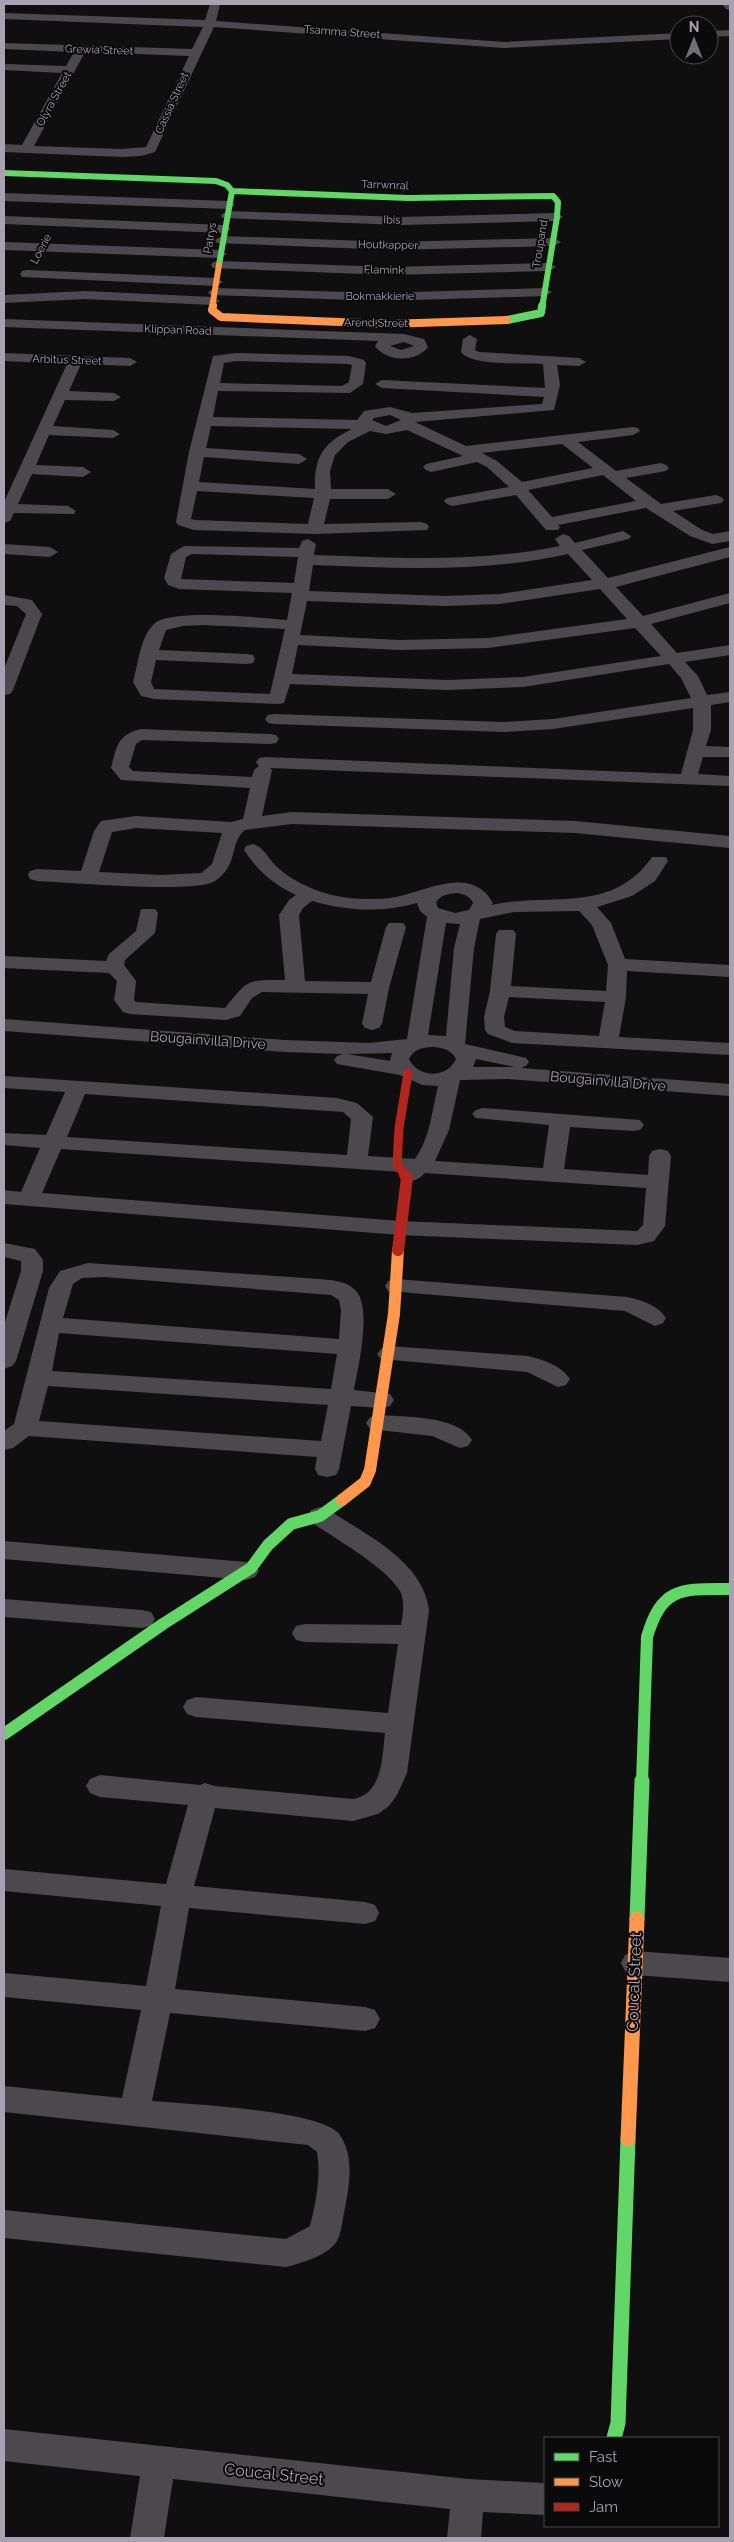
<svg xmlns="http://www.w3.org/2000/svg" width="734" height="2542" font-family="Raleway,sans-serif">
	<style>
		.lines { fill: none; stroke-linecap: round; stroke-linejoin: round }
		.street { fill: #4b494d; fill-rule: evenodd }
		.fast-far3 { stroke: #63d668; stroke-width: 6 }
		.fast-far2 { stroke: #63d668; stroke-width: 8 }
		.fast-far1 { stroke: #63d668; stroke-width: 12 }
		.fast { stroke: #63d668; stroke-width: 15 }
		.slow-far3 { stroke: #ff974d; stroke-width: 6 }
		.slow-far2 { stroke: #ff974d; stroke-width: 8 }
		.slow-far1 { stroke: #ff974d; stroke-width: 12 }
		.slow { stroke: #ff974d; stroke-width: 15 }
		.jam-far1 { stroke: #b3261e; stroke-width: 9 }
		.jam { stroke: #b3261e; stroke-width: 12 }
		.labels { text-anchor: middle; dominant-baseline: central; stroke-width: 4; stroke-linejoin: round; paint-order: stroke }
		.far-street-label { font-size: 11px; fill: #a7a1b0; stroke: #0b0a0b }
		.street-label { font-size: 14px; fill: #a7a1b0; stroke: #0b0a0b }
		.near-street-label { font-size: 16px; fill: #a7a1b0; stroke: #0b0a0b }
	</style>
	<rect width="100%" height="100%" fill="#100f10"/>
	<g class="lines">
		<path class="street" d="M210 4H220L216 21 504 42 679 33V39L504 48 214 27 155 152 141 156 122 157 4 152V144L22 145 62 73 4 70V64L66 66 74 52 4 49V43L192 49 203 27 4 19V13L205 20ZM85 52 189 56 146 147 122 149 34 146Z
			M722 4H730V10L726 9Z
			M730 30V36L709 37V31Z
			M4 193 229 201 235 205 229 209 4 201Z
			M227 211 401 217 557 213 563 217 557 221 401 225 222 218 221 215Z
			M4 216 224 225 231 229 224 233 4 224Z
			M222 236 394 242 554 238 561 242 554 246 394 250 217 243 215 240Z
			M4 242 220 250 227 254 220 258 4 250Z
			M218 261 389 267 549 263 556 267 549 271 389 275 213 268 211 265 213 262Z
			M27 270 216 278 223 282 216 286 22 277 20 274 22 271Z
			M215 288 382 293 545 288 552 292 545 296 382 301 210 295 208 292Z
			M85 291 213 297 220 301 213 305 85 299 4 303V295Z
			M4 319 404 334 424 339 428 347C416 363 386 362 375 346L378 341 4 327ZM404 342 414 346 401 350 390 346Z
			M470 335 477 339 475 350 479 352 579 358 586 362 579 366 557 365 560 385 554 410 415 422 466 446 633 427 638 428 640 431 633 435 578 442 616 471 661 463 666 465 669 468 666 471 626 478 661 504 716 495 721 497 724 500 721 503 673 511 702 530 713 534 730 531V541L712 544 690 536 646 508 558 525 560 527 558 530H546L516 495 452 506 447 504 444 501 447 498 509 487 487 467 477 462 431 472 426 470 423 467 426 464 463 456 407 430 386 434 370 431 348 442 335 455 330 471 331 489H388L396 494 388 499H330L324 524 421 522 427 524 429 527 427 530 315 534 194 530 178 525 176 522 189 452 213 356 236 353 349 356 364 360 366 363 363 384 350 393 218 391 213 417 357 420 364 411 390 407 412 413 542 404 544 397 382 388 375 384 382 380 545 388 543 364C525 363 471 366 461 352L463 339ZM236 361 348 364 352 365 349 382 342 386 220 383 224 363ZM390 415 401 420 386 426 372 420 374 418ZM211 426 352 429C323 443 314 457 315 489L199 482 204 457 299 464 307 459 299 454 206 448ZM562 444 593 468 522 482 497 461 482 453ZM603 475 636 501 552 517 528 490ZM197 491 314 498 308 524 195 520 191 519Z
			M4 353 130 358 137 362 130 366 81 364 69 391 114 393 121 397 114 401 65 400 53 426 113 430 120 434 113 438 49 435 36 465 83 467 91 472 83 477 32 474 18 504 68 506 76 511 74 514 14 513 10 521 4 523V502L67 364 4 361Z
			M623 531 631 536 629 539 582 550 608 578 730 547V557L616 587 643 616 730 593V603L651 624 677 653 730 645V655L685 662 698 676 707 695 730 692V702L711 705V730L706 746 730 747V757H703L698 774 730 776V786L270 768 272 770 262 816 292 812 575 821 730 836V848L575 833 292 824 245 830C229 843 239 865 215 881 196 894 67 882 37 881L30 879 28 875 30 871 37 869 81 871 94 831 101 821 136 816 231 822 243 819 250 788 121 780 111 768C117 746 117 735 141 729L270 734 276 735 279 739 276 743 270 744 142 740 136 744 129 767 133 771 252 777 254 770 259 766 256 762 259 758 265 757 681 774 693 730V708L553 729 504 732 274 724 268 723 265 719 268 715 274 714 504 722 553 719 691 698 681 678 669 664 523 687 447 690 290 684 284 703 278 704 154 699 141 696 133 682C138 665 140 637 154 624 170 608 262 618 287 620L292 593 179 589 168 585 164 578 171 554 184 546 299 548 302 541 308 539 316 544 314 555C401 558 475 563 560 546L555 539 563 534 569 536 575 543ZM192 554 298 557 294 583 181 579 186 557ZM568 554 592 580 500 594 446 596 309 591 313 565C401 568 481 573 568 554ZM600 589 627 619 488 638 400 640 300 635 307 601 446 606 500 604ZM202 625 285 629 270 694 154 689 151 682 156 660 247 664 253 663 255 659 253 655 247 654 159 650 166 630 183 626ZM635 628 661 656 523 677 447 680 292 674 298 645 400 650 488 648ZM136 828 222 833 212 864 201 873 162 875 99 872 112 832Z
			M4 544 50 547 58 552 50 557 4 554Z
			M4 595 32 600 42 614 13 690 10 694 4 695V669L26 614 17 606 4 605Z
			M253 844C264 847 269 860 277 867 300 888 335 899 365 899 376 899 386 899 396 897 428 890 472 865 493 903L491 905C550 892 612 915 652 857H666L668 861 655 881 632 896 597 907 611 923 625 959 730 965V977L627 971 626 997 619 1037 730 1043V1055L512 1043 488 1034 485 1030 484 1017 490 991 496 934 499 930H513L516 934 511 986 606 991 608 965 592 925 579 911 514 912 480 919 474 948 465 1044 526 1058 529 1062 526 1066 521 1068 730 1084V1096L508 1079 460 1080 449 1130 435 1161 543 1168 549 1125 476 1118 472 1114 476 1110 483 1108 640 1120 644 1125 640 1130 633 1131 570 1127 564 1169 648 1175 649 1156 652 1151 660 1149 668 1151 671 1156 665 1226 654 1241 637 1245 400 1235 4 1204V1190L21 1192 40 1148 4 1145V1133L46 1135 65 1092 4 1088V1076L337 1098 357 1103 373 1117 368 1156 415 1159C430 1138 432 1111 438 1086L422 1085 400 1075 337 1064 334 1060 337 1056 343 1054 285 1052 4 1031V1019L285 1040 369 1043 407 1039 427 917 420 911 417 903C381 913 348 911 312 901L303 908 299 915 305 981 371 982 386 927 389 923H403L406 927 389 988 382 1024 379 1028 372 1030 365 1028 362 1024 368 994 262 992 252 998 240 1016 226 1020 130 1014 123 1012 114 1000 117 981 109 973 4 968V956L106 961 109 954 136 931 141 909H155L158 913 155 933 125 960 124 965 136 981 134 1000 136 1002 225 1008C249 979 246 980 285 980L279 915 289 900 296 895C273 884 258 871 244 850L246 846ZM456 893C464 894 470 896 473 903L469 910 455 913 438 908 436 902C441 895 448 894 456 893ZM446 923 460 924 454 948 446 1036 428 1035ZM509 997 605 1002 599 1036 515 1031 505 1027 504 1017ZM430 1047C441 1047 451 1049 456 1059 447 1079 418 1078 409 1059 413 1050 421 1048 430 1047ZM392 1053 390 1061 347 1054ZM476 1059 515 1067H473ZM85 1094 343 1112 351 1119 347 1155 67 1137ZM61 1149 402 1172 400 1175 403 1180C413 1182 418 1180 425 1173L646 1188 643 1225 637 1231 400 1221 42 1193Z
			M4 1243 35 1249 43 1260V1271L16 1361 12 1366 4 1369V1325L21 1271V1261L4 1257Z
			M88 1263 319 1279C331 1280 348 1281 356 1291 372 1308 358 1368 354 1390L390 1394 394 1400 390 1406 382 1408 351 1406 339 1469 336 1475 327 1477 318 1475 315 1469 317 1457 29 1436 13 1448 4 1450V1431L14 1424 49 1288 60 1271ZM104 1277 331 1295 339 1300 341 1310 339 1339 63 1318 73 1284 82 1278ZM59 1333 337 1354 331 1389 52 1371ZM48 1386 328 1405 321 1441 39 1421Z
			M396 1279 627 1297C641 1300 658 1305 666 1318L663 1323 655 1326 625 1311 388 1291 385 1286 388 1281Z
			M389 1346 528 1356C543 1360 561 1365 570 1379L566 1385 558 1387 527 1372 381 1359 377 1354 381 1349Z
			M378 1415C404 1417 457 1415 472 1440L468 1446 460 1448 432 1436 370 1429 366 1423 370 1417Z
			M320 1507 329 1510C366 1535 423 1561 429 1610L407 1773 397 1795 389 1806 378 1814 353 1821 215 1808 194 1886 365 1902 375 1905 379 1913 375 1921 365 1924 189 1908 175 1989 365 2007 375 2010 380 2019 375 2028 365 2031 170 2013 152 2101C185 2104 324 2110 340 2135 355 2158 349 2187 344 2213 342 2222 341 2238 334 2245 323 2257 301 2263 286 2267L4 2238V2210L286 2239 310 2226C316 2202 321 2177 317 2152L308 2145 4 2112V2086L122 2098 141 2010 4 1997V1973L146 1986 161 1906 4 1891V1869L166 1884 188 1805 100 1797 90 1793 86 1786 90 1779 100 1775 200 1785 205 1783 214 1786 353 1799C383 1794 382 1757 385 1733L196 1717 187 1714 183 1707 187 1700 196 1697 388 1713 398 1644 305 1642 296 1640 292 1633 296 1626 305 1624 401 1625C403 1615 405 1601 400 1591 386 1567 334 1538 311 1522L308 1516 311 1510Z
			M4 1541 246 1562 255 1565 259 1571 255 1577 246 1580 4 1559Z
			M4 1599 142 1610 151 1612 155 1619 151 1626 142 1628 4 1617Z
			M635 1951 730 1958V1982L635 1975 625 1971 621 1963 625 1955Z
			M4 2429 468 2479 545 2483V2515L483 2512 481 2538H447L450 2509 173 2479 164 2538H130L140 2476 4 2461Z"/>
		<path class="fast-far3" d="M4 173 216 181 227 185 232 191 219 265
			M232 191 408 198 553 196 558 202 557 217 542 308"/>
		<path class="fast-far2" d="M507 320 541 313 542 306"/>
		<path class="fast-far1" d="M4 1734 163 1624 251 1568 268 1545 291 1524 320 1516 342 1500
			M642 1782 647 1637C662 1586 682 1589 730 1589"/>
		<path class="fast" d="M637 1919 642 1781
			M614 2438 618 2423 628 2139"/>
		<path class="slow-far3" d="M212 308 219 265"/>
		<path class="slow-far2" d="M213 306 212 310 221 317 388 324 507 320"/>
		<path class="slow-far1" d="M342 1500 365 1482 370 1470 394 1314 398 1250"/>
		<path class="slow" d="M628 2139 637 1919"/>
		<path class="jam-far1" d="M406 1176 397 1165 399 1128 408 1073"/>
		<path class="jam" d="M398 1250 407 1177 405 1175"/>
	</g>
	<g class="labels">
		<g class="far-street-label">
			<text transform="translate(342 32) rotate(4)">Tsamma Street</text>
			<text transform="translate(99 50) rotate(2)">Grewia Street</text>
			<text transform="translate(54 99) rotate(-61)">Olyra Street</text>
			<text transform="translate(172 103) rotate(-66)">Cassia Street</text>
			<text transform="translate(385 185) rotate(2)">Tarrwnral</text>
			<text transform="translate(392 220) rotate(1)">Ibis</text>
			<text transform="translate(210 238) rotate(-80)">Patrys</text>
			<text transform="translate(540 244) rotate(-81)">Troupand</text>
			<text transform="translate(388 245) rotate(1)">Houtkapper</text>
			<text transform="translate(41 249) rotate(-62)">Loerie</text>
			<text transform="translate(384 270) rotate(1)">Flamink</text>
			<text x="380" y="296">Bokmakkierie</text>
			<text transform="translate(376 323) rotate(1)">Arend Street</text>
			<text transform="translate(178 330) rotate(2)">Klippan Road</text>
			<text transform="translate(67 360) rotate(2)">Arbitus Street</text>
		</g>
		<g class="street-label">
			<text transform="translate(208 1040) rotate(4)">Bougainvilla Drive</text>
			<text transform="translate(608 1081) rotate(5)">Bougainvilla Drive</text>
		</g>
		<g class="near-street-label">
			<text transform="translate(634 1982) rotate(-88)">Coucal Street</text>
			<text transform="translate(274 2474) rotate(6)">Coucal Street</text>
		</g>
	</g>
	<rect width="734" height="2542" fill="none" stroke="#a7a1b0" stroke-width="10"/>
	<rect x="544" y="2437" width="175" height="90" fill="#0b0a0b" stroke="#49464d"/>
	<rect x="554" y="2453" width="25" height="8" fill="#63d668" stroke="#49464d"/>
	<text x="589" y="2462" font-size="15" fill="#a7a1b0">Fast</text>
	<rect x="554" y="2478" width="25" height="8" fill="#ff974d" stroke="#49464d"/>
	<text x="589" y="2487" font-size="15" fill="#a7a1b0">Slow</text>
	<rect x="554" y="2503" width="25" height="8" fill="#b3261e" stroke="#49464d"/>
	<text x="589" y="2512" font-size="15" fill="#a7a1b0">Jam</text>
	<g transform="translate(694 40)"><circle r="24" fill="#0b0a0b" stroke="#49464d"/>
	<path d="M0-4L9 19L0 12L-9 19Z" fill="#726e78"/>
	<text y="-8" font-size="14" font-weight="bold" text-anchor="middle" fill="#a7a1b0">N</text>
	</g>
</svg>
